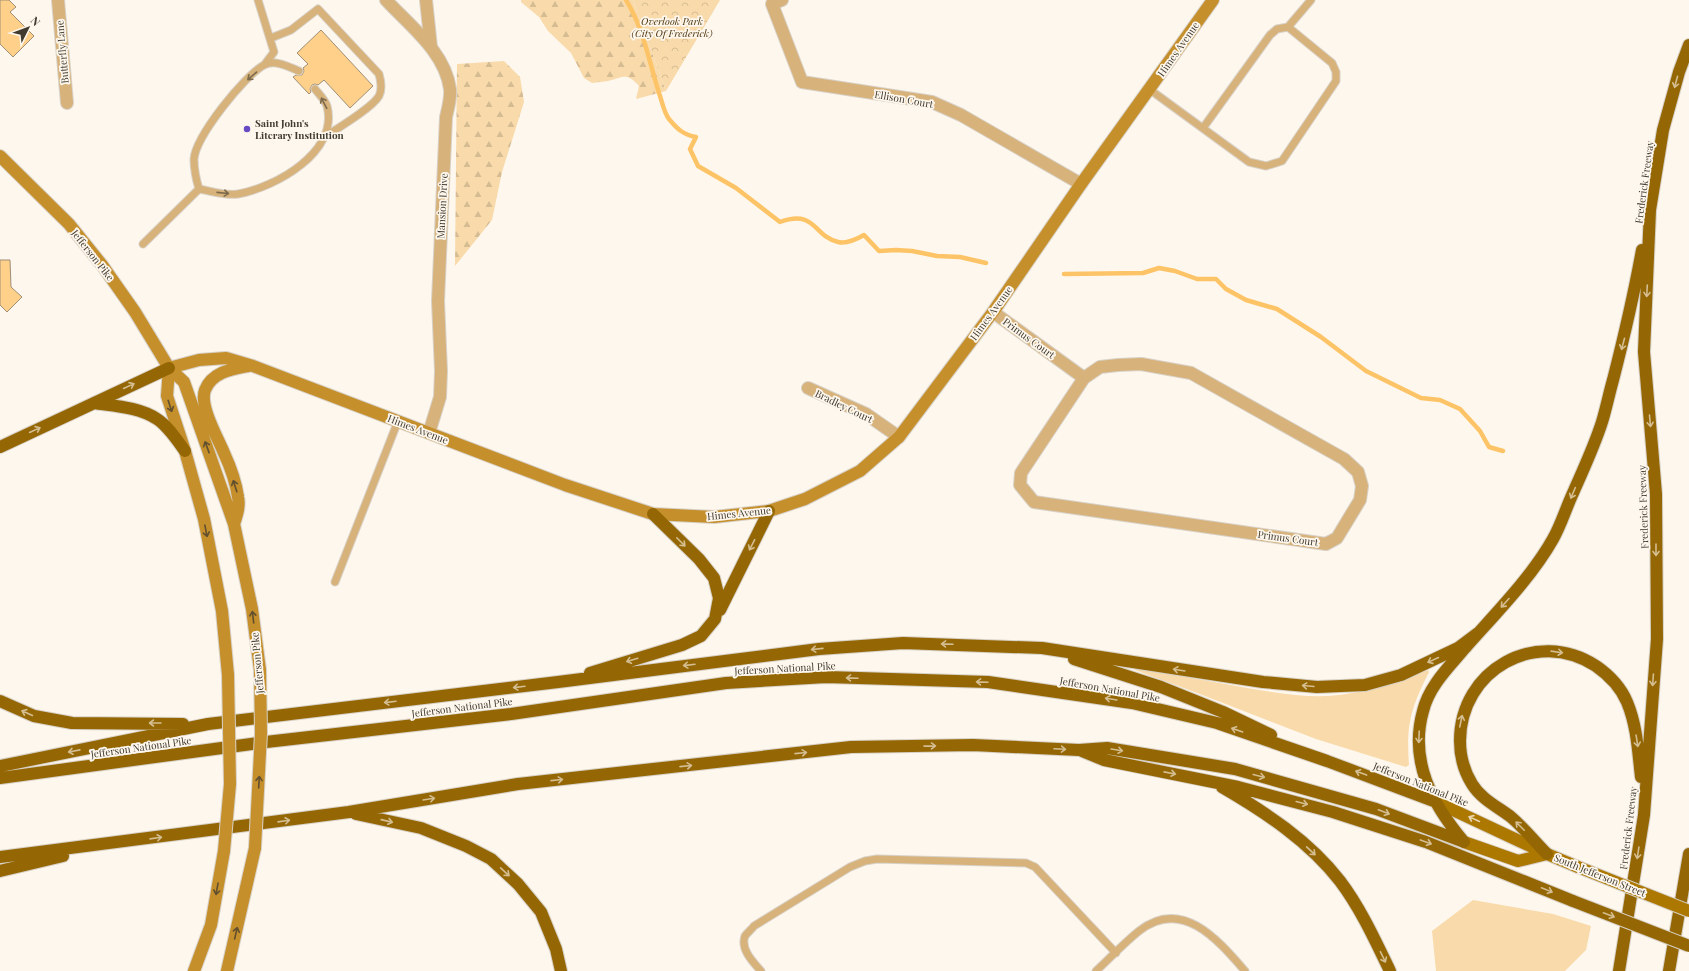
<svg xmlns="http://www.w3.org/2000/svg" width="1689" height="971" font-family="'Playfair Display',serif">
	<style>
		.grass { fill: #f9daaa }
		.forest { fill: url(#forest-firs) }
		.park { fill: url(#park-crowns) }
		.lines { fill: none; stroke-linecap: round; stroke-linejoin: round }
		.stream { stroke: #fdc467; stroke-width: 4.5 }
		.building { fill: #fed089; stroke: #9f8f77 }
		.lane-casing { stroke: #d8d1c7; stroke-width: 9 }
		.street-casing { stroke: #d8d1c7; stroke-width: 14 }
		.secondary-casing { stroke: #d8d1c7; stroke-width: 14 }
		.primary-casing { stroke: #d8d1c7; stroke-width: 14 }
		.highway-casing { stroke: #d8d1c7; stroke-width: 14 }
		.lane { stroke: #d7b27a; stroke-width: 7 }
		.street { stroke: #d7b27a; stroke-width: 12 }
		.secondary { stroke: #c58f2b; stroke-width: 12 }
		.primary { stroke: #ad7800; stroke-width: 12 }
		.highway { stroke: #946704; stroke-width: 12 }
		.secondary-bridge-casing { stroke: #d8d1c7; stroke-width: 14; stroke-linecap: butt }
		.primary-bridge-casing { stroke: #d8d1c7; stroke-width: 14; stroke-linecap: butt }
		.highway-bridge-casing { stroke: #d8d1c7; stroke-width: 14; stroke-linecap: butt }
		.secondary-bridge { stroke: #c58f2b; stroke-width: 12 }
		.primary-bridge { stroke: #ad7800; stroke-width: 12 }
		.highway-bridge { stroke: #946704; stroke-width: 12 }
		.oneway { stroke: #7c6a4d }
		.oneway2 { stroke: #d4bd90 }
		.oneway3 { stroke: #614f2e }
		.oneway4 { stroke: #ead7b2 }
		.poi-dot { fill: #654bc4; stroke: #fef7ed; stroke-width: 1.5 }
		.labels { text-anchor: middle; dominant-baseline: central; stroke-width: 3.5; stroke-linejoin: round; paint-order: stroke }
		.park-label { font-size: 10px; font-style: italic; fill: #4d360e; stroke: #fef7ed }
		.street-label { font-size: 10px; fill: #403a2f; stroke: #fef7ed }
		.poi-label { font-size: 10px; font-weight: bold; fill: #403a2f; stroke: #fef7ed; text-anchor: start }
	</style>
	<defs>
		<pattern id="forest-firs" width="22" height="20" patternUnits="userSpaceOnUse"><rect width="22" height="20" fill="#f9daaa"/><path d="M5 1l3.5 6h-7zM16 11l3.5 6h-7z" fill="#d6bc93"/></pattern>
		<pattern id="park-crowns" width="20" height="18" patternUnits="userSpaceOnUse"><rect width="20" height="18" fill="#f9daaa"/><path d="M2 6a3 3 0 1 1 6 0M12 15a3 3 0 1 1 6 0" fill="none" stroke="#d6bc93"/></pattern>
	</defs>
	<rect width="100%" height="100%" fill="#fef7ed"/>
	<path class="grass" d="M1136 667C1175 675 1214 682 1253 689 1278 693 1303 697 1328 696 1363 694 1396 682 1428 670L1429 672C1411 708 1406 724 1409 765L1406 767 1316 739 1192 691 1135 670Z
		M1473 900 1553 914 1591 926 1586 950 1565 971H1436L1432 931Z"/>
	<path class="forest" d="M521 0H633L666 91 636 99 639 86C626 72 624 77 608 81 603 82 597 82 592 83L584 78 571 53 548 31 539 17 521 2Z
		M504 61 520 77 524 102 502 172 492 220 455 266 457 64Z"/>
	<path class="park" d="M633 0H720L666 91Z"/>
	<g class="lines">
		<path class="stream" d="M626 0C644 29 649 62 659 93 662 101 664 113 669 119 677 129 684 135 696 137L690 149 698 166 736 188 780 222C816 209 813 236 838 242 846 244 857 239 864 235L879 251 896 250 912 251 937 256 960 257 986 263
			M1064 274 1143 273 1159 268 1175 271 1197 279H1216L1226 289 1246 300 1277 309 1321 337 1366 371 1421 398 1440 400 1460 409 1480 431 1489 447 1503 451"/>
	</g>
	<path class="building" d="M0 0H9L16 7 10 12 34 36 13 57 0 44Z
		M321 30 373 86 350 108 324 80 318 85 315 84 312 85 310 89 311 92 309 94 293 77 296 75H302L304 71 303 68 308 64 297 53Z
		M0 260H10L11 287 22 297 7 312 0 305Z"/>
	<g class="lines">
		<defs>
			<path id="lane" d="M258 0 274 52 265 64
				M271 38 291 30 318 9 379 74C381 81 382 90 379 96 372 108 338 128 326 136
				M299 71C289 67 275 59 264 65 244 76 196 136 194 159 194 170 196 179 199 189 211 191 226 196 238 194 276 187 339 152 327 106 325 100 319 94 315 89
				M1149 89 1249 162 1266 166 1282 161 1336 81V72L1332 63 1288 27 1311 0
				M1203 128 1270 35 1277 29 1288 27
				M143 244 199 189
				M335 582 398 421
				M761 971C753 962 740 949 745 936 747 933 752 929 754 926L850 867 865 861 877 859 1026 863 1035 867 1116 953
				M1096 971C1110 958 1124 943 1139 931 1182 897 1218 940 1245 971"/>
			<path id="street" d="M58 0 67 103
				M386 0C410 26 445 52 450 89 451 98 448 109 446 117L438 301 441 371 440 397 429 433
				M426 0 431 47
				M782 0 772 4 802 82 932 102 961 115 1081 184
				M993 312 1084 378 1100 367 1118 365 1141 364 1191 373 1344 459 1358 472 1362 486 1360 500 1337 538 1326 544 1034 502 1020 485 1021 473 1084 378
				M808 388 866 414 899 437"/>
			<path id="secondary" d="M0 156 69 224 102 265 135 312 169 368 184 382 234 524 252 609 260 670
				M169 368 199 360 226 358 253 366 565 485 653 514 714 517 769 511 805 499 860 471 899 437 993 312 1081 184 1213 0
				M169 368 167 396 185 451 204 519 222 611 228 675
				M234 524C237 515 240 506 238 497 236 483 230 466 224 453 218 438 199 406 205 390 212 372 232 369 248 366
				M194 971 211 925 224 851
				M227 971 255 848"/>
			<path id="primary" d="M1436 802 1547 854 1578 867
				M1464 842 1518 861 1547 854"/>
			<path id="highway" d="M94 403C114 406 139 407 157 419 168 426 177 440 185 451
				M0 447 169 368
				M720 610 769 511
				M1074 659 1161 687 1223 712 1271 735
				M590 673 682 645 701 636 715 619 719 598 714 578 699 559 653 514
				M0 701 34 716 72 723 183 724
				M1082 751 1104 760 1238 787 1333 812 1426 842 1573 901
				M0 766 208 724 558 682 819 649 903 643 1042 648 1263 682 1317 687 1365 685 1401 675 1458 648 1478 633
				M0 778 266 742 511 714 726 683 826 677 988 682 1132 703 1217 723 1327 761 1436 802
				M1222 787C1265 812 1309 841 1340 881 1361 909 1375 940 1390 971
				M356 814 421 828 466 846 491 859 518 884 541 912 556 949 561 971
				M1464 842C1432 804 1409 761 1423 711 1429 686 1449 667 1465 648 1495 614 1531 578 1553 539 1561 525 1566 508 1573 493 1583 470 1594 447 1602 422 1606 409 1609 394 1613 380 1624 337 1634 294 1642 250
				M1547 854C1535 842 1524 828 1511 817 1498 807 1481 799 1472 784 1464 771 1460 755 1460 741 1460 670 1536 627 1596 666 1609 675 1621 688 1627 702 1637 726 1638 751 1641 777
				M0 857 349 812 518 784 851 747 973 745 1079 750 1107 748 1235 769 1376 809 1464 842
				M0 871 63 856
				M1619 971 1644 815 1657 639 1656 494 1644 352 1650 210 1663 130 1679 72 1689 45
				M1669 971 1689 854"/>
		</defs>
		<use href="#lane" class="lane-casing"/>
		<use href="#street" class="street-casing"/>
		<use href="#secondary" class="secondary-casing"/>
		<use href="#primary" class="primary-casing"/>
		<use href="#highway" class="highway-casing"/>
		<use href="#lane" class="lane"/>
		<use href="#street" class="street"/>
		<use href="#secondary" class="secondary"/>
		<use href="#primary" class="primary"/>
		<use href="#highway" class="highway"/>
		<defs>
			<path id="secondary-bridge" d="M255 848 261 733 260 670
				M224 851 230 784 228 675"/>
			<path id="primary-bridge" d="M1578 867 1689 911"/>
			<path id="highway-bridge" d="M1573 901 1689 946"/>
		</defs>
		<use href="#secondary-bridge" class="secondary-bridge-casing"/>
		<use href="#primary-bridge" class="primary-bridge-casing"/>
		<use href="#highway-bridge" class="highway-bridge-casing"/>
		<use href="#secondary-bridge" class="secondary-bridge"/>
		<use href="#primary-bridge" class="primary-bridge"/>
		<use href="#highway-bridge" class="highway-bridge"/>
	</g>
	<defs><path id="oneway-shaft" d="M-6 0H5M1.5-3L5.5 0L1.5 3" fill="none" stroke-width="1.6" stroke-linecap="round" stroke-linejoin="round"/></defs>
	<g class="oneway">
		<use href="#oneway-shaft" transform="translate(252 76) rotate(139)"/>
		<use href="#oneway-shaft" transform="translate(324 103) rotate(-117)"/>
		<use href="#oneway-shaft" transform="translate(223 193) rotate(6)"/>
	</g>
	<g class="oneway2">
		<use href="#oneway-shaft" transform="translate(1676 82) rotate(105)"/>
		<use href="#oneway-shaft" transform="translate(1647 291) rotate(93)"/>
		<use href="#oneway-shaft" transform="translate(1623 344) rotate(105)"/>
		<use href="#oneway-shaft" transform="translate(129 386) rotate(-25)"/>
		<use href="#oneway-shaft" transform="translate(1650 421) rotate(85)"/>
		<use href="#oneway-shaft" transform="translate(35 430) rotate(-25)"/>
		<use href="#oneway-shaft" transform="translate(1573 493) rotate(113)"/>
		<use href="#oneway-shaft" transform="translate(681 542) rotate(45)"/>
		<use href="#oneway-shaft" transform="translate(752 545) rotate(117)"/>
		<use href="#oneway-shaft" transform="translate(1656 550) rotate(90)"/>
		<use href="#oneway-shaft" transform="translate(1505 603) rotate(132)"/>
		<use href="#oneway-shaft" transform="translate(947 644) rotate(-178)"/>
		<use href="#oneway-shaft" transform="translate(817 649) rotate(174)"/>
		<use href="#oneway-shaft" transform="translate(1557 652) rotate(8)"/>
		<use href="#oneway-shaft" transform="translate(632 660) rotate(163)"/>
		<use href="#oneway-shaft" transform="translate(1433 660) rotate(155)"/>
		<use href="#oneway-shaft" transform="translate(689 665) rotate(173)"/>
		<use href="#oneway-shaft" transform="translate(1179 670) rotate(-171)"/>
		<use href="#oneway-shaft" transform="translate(852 678) rotate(-178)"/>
		<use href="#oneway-shaft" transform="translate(1653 680) rotate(94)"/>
		<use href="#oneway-shaft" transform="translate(982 682) rotate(-178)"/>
		<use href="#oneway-shaft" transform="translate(1308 686) rotate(-175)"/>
		<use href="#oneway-shaft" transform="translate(519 687) rotate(173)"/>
		<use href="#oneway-shaft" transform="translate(1111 699) rotate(-171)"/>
		<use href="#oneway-shaft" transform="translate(390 702) rotate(173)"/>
		<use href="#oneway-shaft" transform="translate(27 713) rotate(-156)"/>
		<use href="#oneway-shaft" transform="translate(1461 721) rotate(-78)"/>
		<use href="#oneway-shaft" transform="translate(155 723) rotate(-180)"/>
		<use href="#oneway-shaft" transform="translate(1237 730) rotate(-161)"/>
		<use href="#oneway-shaft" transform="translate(1419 737) rotate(92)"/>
		<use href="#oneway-shaft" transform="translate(1637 741) rotate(81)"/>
		<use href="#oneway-shaft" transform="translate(930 746) rotate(-1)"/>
		<use href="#oneway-shaft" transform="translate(1060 749) rotate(3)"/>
		<use href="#oneway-shaft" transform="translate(1117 750) rotate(9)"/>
		<use href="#oneway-shaft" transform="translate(74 751) rotate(169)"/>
		<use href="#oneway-shaft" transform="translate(801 753) rotate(-6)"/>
		<use href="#oneway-shaft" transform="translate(686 766) rotate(-6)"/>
		<use href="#oneway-shaft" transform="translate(1170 773) rotate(11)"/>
		<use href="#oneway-shaft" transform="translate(1361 773) rotate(-160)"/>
		<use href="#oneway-shaft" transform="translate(1259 776) rotate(14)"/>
		<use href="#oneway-shaft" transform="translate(557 780) rotate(-6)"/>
		<use href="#oneway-shaft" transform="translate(429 799) rotate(-9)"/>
		<use href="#oneway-shaft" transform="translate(1302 803) rotate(14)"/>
		<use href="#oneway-shaft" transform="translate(1384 812) rotate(21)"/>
		<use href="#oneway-shaft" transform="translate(284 821) rotate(-8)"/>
		<use href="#oneway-shaft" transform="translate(387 821) rotate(13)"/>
		<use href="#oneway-shaft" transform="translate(1520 826) rotate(-135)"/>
		<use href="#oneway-shaft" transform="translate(156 838) rotate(-8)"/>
		<use href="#oneway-shaft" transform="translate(1426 842) rotate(20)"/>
		<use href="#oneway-shaft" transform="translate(1311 851) rotate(43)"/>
		<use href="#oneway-shaft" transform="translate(1638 853) rotate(99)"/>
		<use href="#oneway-shaft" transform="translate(505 872) rotate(43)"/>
		<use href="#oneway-shaft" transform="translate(1547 890) rotate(22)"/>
		<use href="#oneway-shaft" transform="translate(1609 915) rotate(21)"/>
		<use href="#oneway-shaft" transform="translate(1383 957) rotate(64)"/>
	</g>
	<g class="oneway3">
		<use href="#oneway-shaft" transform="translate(170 406) rotate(72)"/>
		<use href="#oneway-shaft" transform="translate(207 447) rotate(-110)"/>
		<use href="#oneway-shaft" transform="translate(235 486) rotate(-108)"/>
		<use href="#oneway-shaft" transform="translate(206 531) rotate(79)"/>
		<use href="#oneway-shaft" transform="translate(253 617) rotate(-97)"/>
		<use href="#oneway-shaft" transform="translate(259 782) rotate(-87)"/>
		<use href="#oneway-shaft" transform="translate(217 889) rotate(100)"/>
		<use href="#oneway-shaft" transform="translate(236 933) rotate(-77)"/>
	</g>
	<use class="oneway4" href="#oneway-shaft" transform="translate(1474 819) rotate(-155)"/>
	<circle class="poi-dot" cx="247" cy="129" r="4"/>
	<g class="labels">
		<g class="park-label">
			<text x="672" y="21">Overlook Park<tspan x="672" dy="12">(City Of Frederick)</tspan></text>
		</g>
		<g class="street-label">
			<text transform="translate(1178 49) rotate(-55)">Himes Avenue</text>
			<text transform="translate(62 52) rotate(-95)">Butterfly Lane</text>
			<text transform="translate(904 99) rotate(10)">Ellison Court</text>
			<text transform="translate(1644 182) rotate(-82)">Frederick Freeway</text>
			<text transform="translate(442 206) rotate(-87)">Mansion Drive</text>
			<text transform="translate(93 255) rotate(52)">Jefferson Pike</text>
			<text transform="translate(991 313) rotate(-54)">Himes Avenue</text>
			<text transform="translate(1029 338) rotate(36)">Primus Court</text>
			<text transform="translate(844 406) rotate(26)">Bradley Court</text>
			<text transform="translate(418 429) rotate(21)">Himes Avenue</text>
			<text transform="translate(1643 507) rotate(-92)">Frederick Freeway</text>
			<text transform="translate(739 513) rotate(-6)">Himes Avenue</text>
			<text transform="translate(1288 538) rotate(8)">Primus Court</text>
			<text transform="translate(257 663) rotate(-95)">Jefferson Pike</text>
			<text transform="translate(785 668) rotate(-3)">Jefferson National Pike</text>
			<text transform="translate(1110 689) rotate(10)">Jefferson National Pike</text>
			<text transform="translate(462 707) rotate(-7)">Jefferson National Pike</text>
			<text transform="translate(141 747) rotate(-8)">Jefferson National Pike</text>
			<text transform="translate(1421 784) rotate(22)">Jefferson National Pike</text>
			<text transform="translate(1628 828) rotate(-83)">Frederick Freeway</text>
			<text transform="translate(1600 875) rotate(22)">South Jefferson Street</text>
		</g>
		<g class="poi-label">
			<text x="255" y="123">Saint John's<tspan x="255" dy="12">Literary Institution</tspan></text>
		</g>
	</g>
	<g transform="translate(28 28) rotate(48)" stroke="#fef7ed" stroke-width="3" paint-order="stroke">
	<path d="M0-3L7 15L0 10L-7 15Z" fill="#403a2f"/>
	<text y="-6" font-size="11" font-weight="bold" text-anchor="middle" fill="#403a2f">N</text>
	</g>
</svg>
